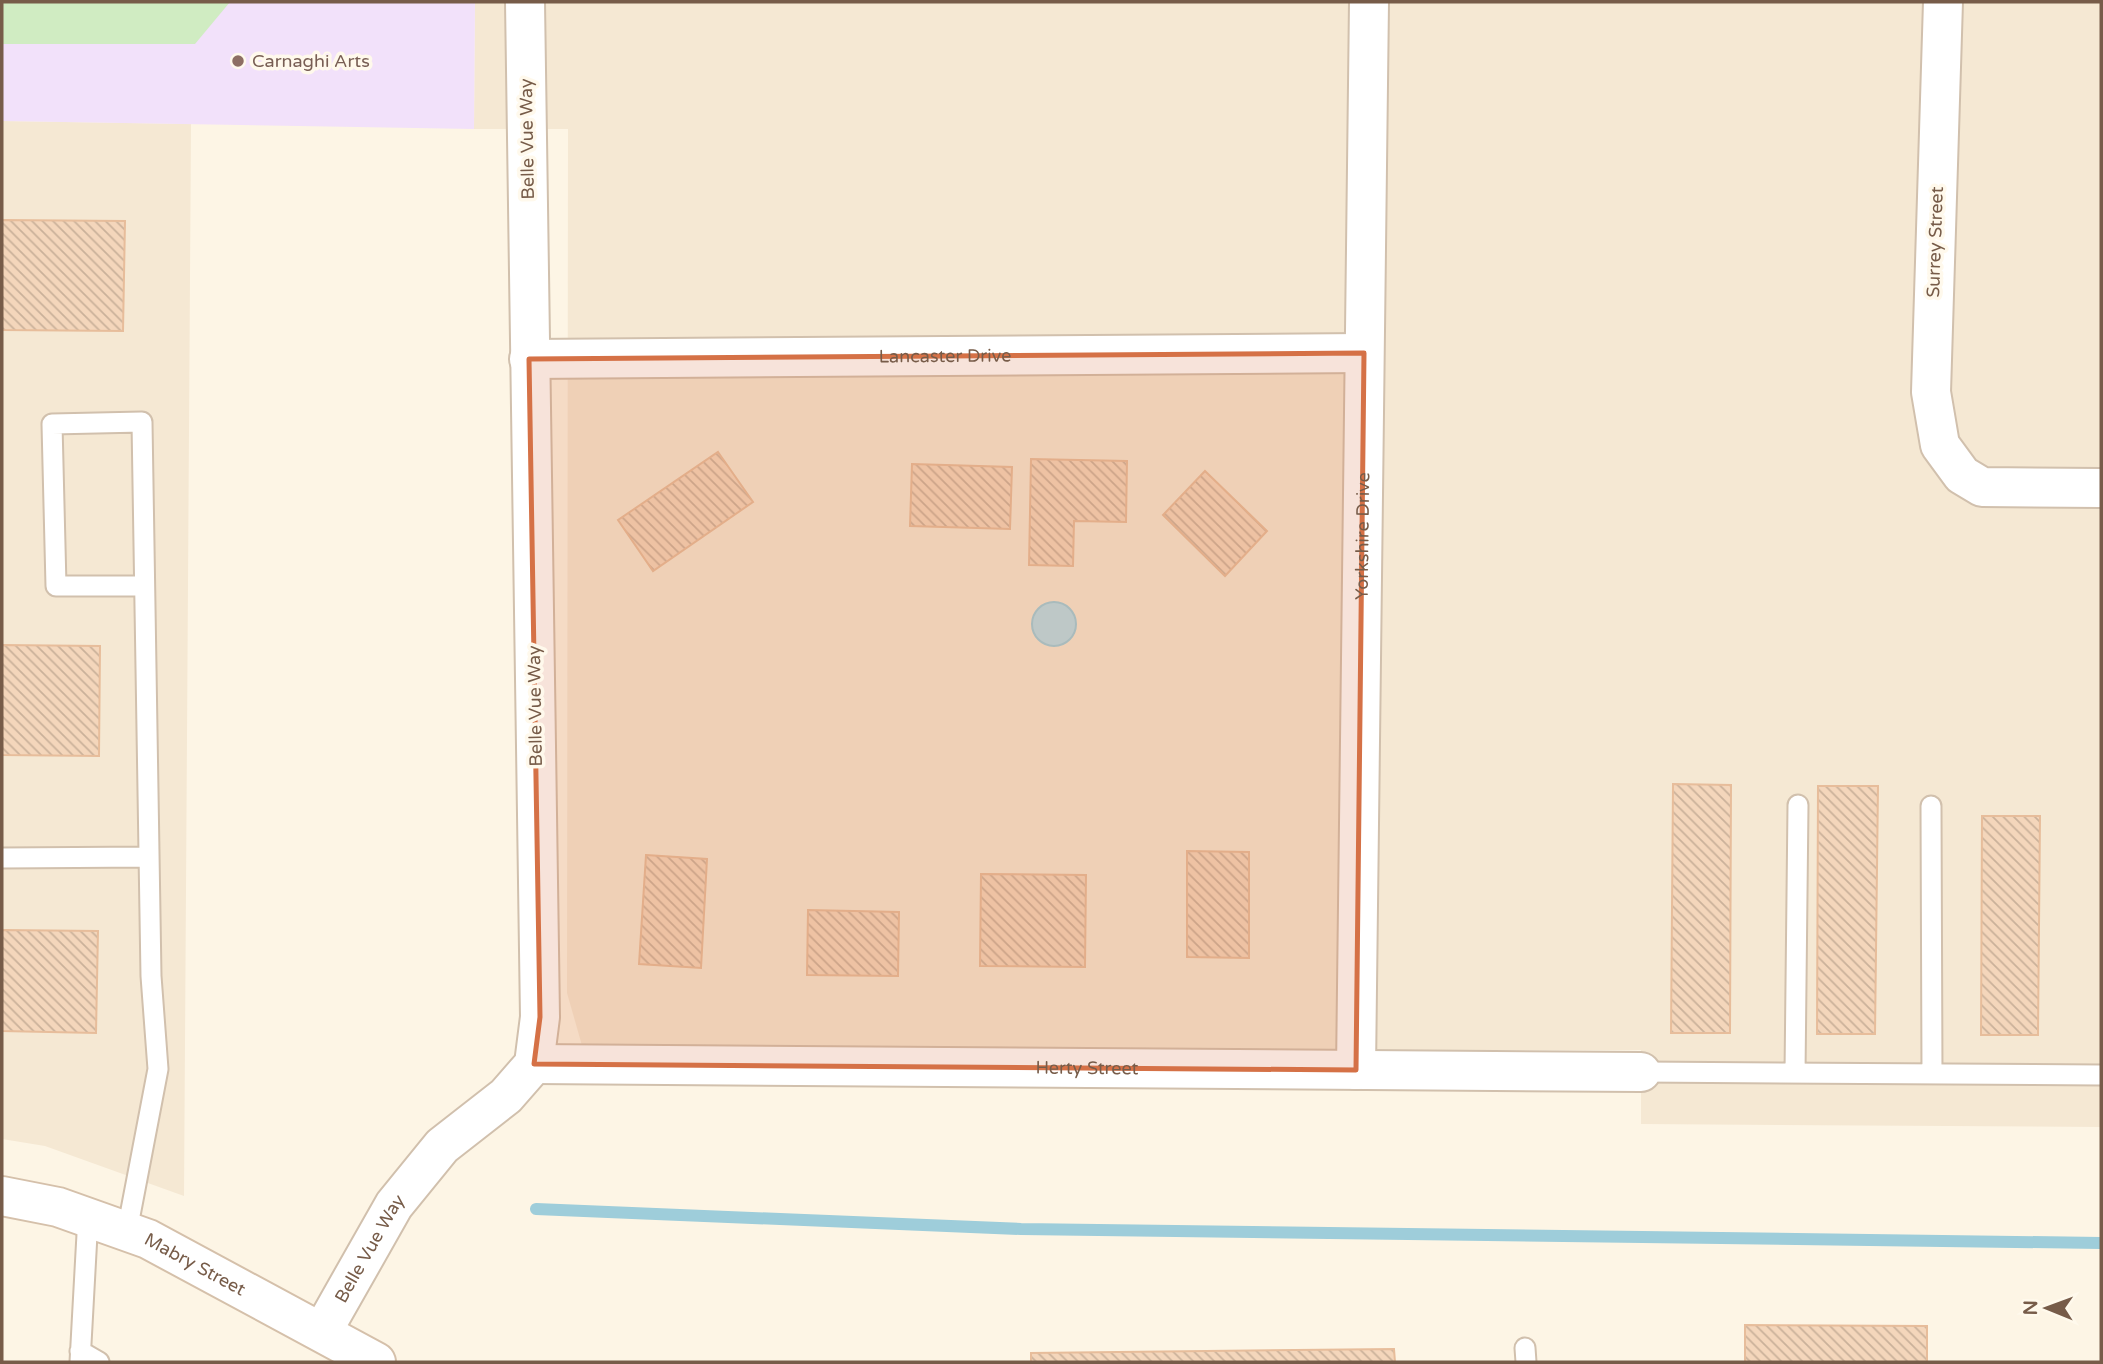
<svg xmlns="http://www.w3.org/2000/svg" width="2103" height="1364" font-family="'Varela Round',sans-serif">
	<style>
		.residential { fill: #f5e8d3 }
		.education { fill: #f2e1fa }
		.park { fill: #d0ecc2 }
		.water { fill: #b8dee8; stroke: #9ecdda; stroke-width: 2 }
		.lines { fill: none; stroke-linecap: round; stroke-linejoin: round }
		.stream { stroke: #9ecdda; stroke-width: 12 }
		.building { fill: url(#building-back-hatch); stroke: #e7bd9b; stroke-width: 2 }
		.lane-casing { stroke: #d1c0ad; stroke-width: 23 }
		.street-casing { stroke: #d1c0ad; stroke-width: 42 }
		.secondary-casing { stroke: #d5c0aa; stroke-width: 42 }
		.lane { stroke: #fff; stroke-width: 19 }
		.street { stroke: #fff; stroke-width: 38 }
		.secondary { stroke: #fff; stroke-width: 38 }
		.marked { fill: #d57146; fill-opacity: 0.2; stroke: #d57146; stroke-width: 5; stroke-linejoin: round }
		.education-dot { fill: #8d6e63; stroke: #fff9ec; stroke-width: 2.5 }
		.labels { text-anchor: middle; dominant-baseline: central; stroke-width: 7; stroke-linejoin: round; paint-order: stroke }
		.education-label { font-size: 18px; fill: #785e54; stroke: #fff9ec; text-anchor: start }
		.street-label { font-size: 18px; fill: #775c49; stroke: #fff9ec }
	</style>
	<defs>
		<pattern id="building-back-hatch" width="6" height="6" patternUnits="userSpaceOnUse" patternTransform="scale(1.75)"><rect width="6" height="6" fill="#f4d6bb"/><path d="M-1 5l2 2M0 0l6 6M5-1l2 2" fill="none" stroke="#cab19a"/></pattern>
	</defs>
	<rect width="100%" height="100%" fill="#fdf5e5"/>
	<path class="residential" d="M475 2H2101V1127L1641 1124V1050L583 1049 567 993 568 129H474Z
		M2 121 191 124 184 1196 45 1146 2 1139Z"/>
	<path class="education" d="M2 2H475L474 129 2 121Z"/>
	<path class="park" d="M2 2H230L195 44H2Z"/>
	<path class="water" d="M1032 624a22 22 0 1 1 44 0a22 22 0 1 1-44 0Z"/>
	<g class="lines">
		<path class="stream" d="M536 1209 1021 1229 2101 1243"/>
	</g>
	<path class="building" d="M2 220 125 221 123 331 2 330Z
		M718 452 753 502 653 571 618 520Z
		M1031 459 1127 461 1126 522 1074 521 1073 566 1029 565Z
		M912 464 1012 467 1010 529 910 526Z
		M1205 471 1267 531 1225 576 1163 515Z
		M2 645 100 646 99 756 2 755Z
		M1673 784 1731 785 1730 1033H1671Z
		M1818 786H1878L1875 1034H1817Z
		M1982 816H2040L2038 1035H1981Z
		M1187 851 1249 852V958L1187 957Z
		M646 855 707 859 701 968 639 964Z
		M981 874 1086 875 1085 967 980 966Z
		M808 910 899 912 898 976 807 975Z
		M2 930 98 931 96 1033 2 1031Z
		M1745 1325 1927 1326V1362H2034H1745Z
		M1394 1349 1395 1362H1031V1353Z"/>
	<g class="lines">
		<defs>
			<path id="lane" d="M1931 806 1932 1074
				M2 858 149 857
				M1641 1072 2101 1075
				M1795 1073 1798 805
				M127 1231 158 1069 151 976 142 422 52 424 56 586H144
				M1525 1348 1526 1362
				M80 1351 99 1362
				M80 1362 88 1216"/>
			<g id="street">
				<path d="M1943 2 1931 392 1940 445 1962 475 1982 487 2101 488"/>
				<path id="s1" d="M529 359 1364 353"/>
				<path id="s2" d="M534 1064 1641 1072"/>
				<path id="s3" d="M1356 1070 1369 2"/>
				<path id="s4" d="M322 1332 394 1205 442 1146 506 1096 534 1064 540 1017 525 2"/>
			</g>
			<g id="secondary">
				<path id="s5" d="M2 1196 58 1207 148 1239 376 1362"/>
			</g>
		</defs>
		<use href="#lane" class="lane-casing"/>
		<use href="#street" class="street-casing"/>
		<use href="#secondary" class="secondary-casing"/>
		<use href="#lane" class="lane"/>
		<use href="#street" class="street"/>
		<use href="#secondary" class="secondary"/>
	</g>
	<path class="marked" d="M1364 353 1356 1070 534 1064 540 1017 529 359Z"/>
	<circle class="education-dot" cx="238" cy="61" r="7"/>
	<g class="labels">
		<g class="education-label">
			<text x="252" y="61">Carnaghi Arts</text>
		</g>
		<g class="street-label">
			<text transform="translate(527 139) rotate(-91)">Belle Vue Way</text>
			<text transform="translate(1935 242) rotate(-88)">Surrey Street</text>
			<text stroke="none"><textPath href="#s1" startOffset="416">Lancaster Drive</textPath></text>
			<text stroke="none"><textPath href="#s3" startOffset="534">Yorkshire Drive</textPath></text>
			<text transform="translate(535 706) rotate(-91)">Belle Vue Way</text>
			<text stroke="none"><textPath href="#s2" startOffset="553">Herty Street</textPath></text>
			<text stroke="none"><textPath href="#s4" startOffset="96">Belle Vue Way</textPath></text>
			<text stroke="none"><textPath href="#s5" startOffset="206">Mabry Street</textPath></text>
		</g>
	</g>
	<rect width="2103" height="1364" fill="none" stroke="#775c49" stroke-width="7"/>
	<g transform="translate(2047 1308) rotate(271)" stroke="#fff9ec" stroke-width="5" paint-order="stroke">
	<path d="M0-5L12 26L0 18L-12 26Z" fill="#775c49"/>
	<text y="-10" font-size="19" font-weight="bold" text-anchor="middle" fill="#775c49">N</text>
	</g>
</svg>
